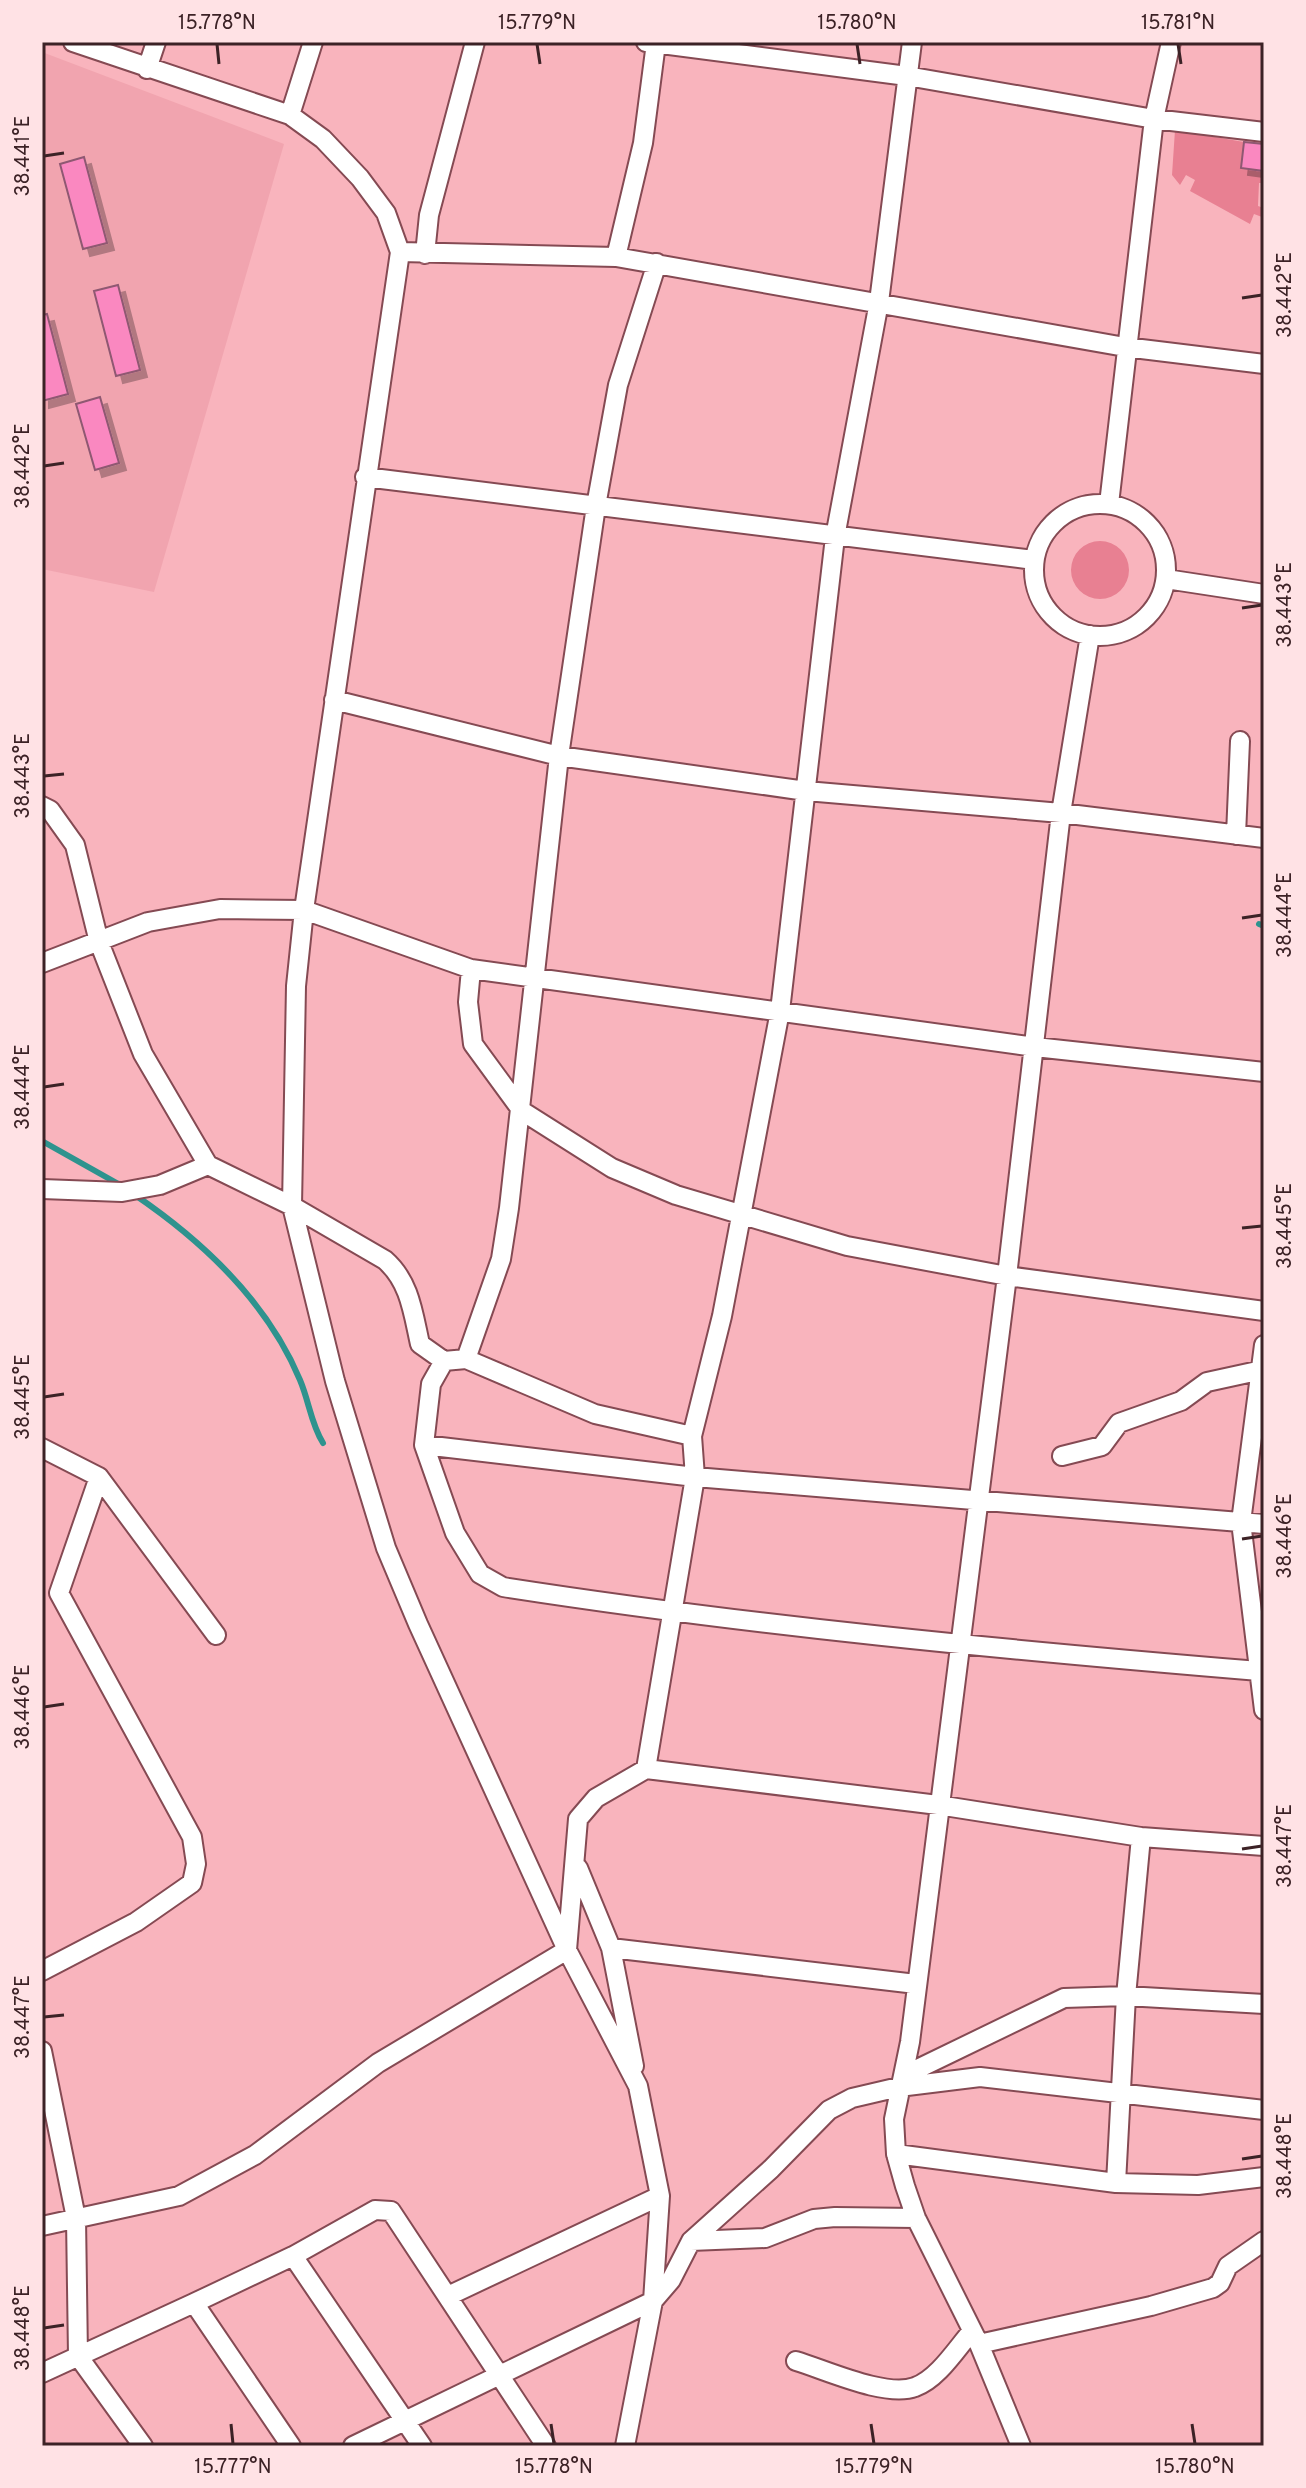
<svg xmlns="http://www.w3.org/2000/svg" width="1306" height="2488" font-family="Overpass,sans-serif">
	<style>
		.built { fill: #f1a4af }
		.green { fill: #e88092 }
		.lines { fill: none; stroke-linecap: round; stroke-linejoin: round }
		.stream { stroke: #2e938e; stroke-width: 6 }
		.building { fill: #fa88c0; stroke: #8f5872; stroke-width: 2; filter: url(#shadow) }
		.minor-casing { stroke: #854a53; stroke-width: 22 }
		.minor { stroke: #fff; stroke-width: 18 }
		.ticks { fill: none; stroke: #3c2226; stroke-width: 3 }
		.neatline { fill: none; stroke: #3c2226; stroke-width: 3 }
		.ticks-label { font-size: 20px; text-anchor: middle; fill: #3c2226 }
	</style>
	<defs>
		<filter id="shadow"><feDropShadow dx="7" dy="7" stdDeviation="0" flood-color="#0004"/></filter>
	</defs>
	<rect width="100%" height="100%" fill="#f9b4bd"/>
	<path class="built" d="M42 52 284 144 154 592 42 569Z"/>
	<path class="green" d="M1175 130 1244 142 1241 168 1264 171V183H1259L1258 206 1264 208 1262 217 1254 214 1250 224 1190 191 1195 180 1186 175 1180 185 1172 175Z
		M1071 570a29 29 0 1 1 58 0a29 29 0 1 1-58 0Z"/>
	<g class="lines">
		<path class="stream" d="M1259 924 1264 926
			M42 1141 122 1186
			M135 1195C204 1242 267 1301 300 1380 309 1401 311 1424 323 1443"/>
	</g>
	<path class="building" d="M1244 142 1264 144V171L1241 168Z
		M84 157 107 243 83 249 60 164Z
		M118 285 140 370 116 376 94 291Z
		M47 314 68 394 42 401V315Z
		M100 397 119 463 95 470 76 404Z"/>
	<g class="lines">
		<defs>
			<path id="minor" d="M73 42 290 115 323 139 360 178 386 213 400 252 304 910 296 986 292 1206 335 1381 386 1548 418 1624 567 1950 638 2086 660 2196 653 2301 353 2446
				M646 42 907 76 1154 119 1264 132
				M147 69 156 42
				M290 115 313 42
				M400 252 616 257 1125 347 1264 364
				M425 254 429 215 475 42
				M616 257 643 143 656 43
				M657 263 618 385 596 506 559 756 509 1208 501 1259 466 1359 595 1414 692 1436
				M365 477 1034 560
				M1109 504 1154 119 1171 42
				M1034 570a66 66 0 1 1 132 0a66 66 0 1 1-132 0Z
				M1166 579 1264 594
				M334 700 559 756 806 791 1061 813 1264 838
				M42 806 50 810 75 845 99 942 143 1054 208 1165 292 1206 385 1260C410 1282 413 1313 420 1344L444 1361
				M1236 835 1240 741
				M42 963 148 922 220 909 304 910 471 969 1035 1047 1264 1072
				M471 969 468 1002 473 1044 522 1111 612 1168 676 1195 847 1246 1007 1276 1264 1311
				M42 1189 122 1192 160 1185 208 1165
				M1264 1345 1241 1522 1264 1710
				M466 1359 444 1361 431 1384 424 1445 455 1533 480 1574 503 1587C754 1626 1006 1650 1259 1671
				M424 1445 695 1477 1264 1524
				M42 1448 99 1477 216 1635
				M1062 1456 1102 1446 1119 1423 1181 1401 1207 1382 1262 1370
				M646 1769 695 1477 692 1436 722 1316 780 1011 835 537 879 302 912 42
				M578 1868 611 1948 634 2066
				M611 1948 916 1984
				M42 1971 136 1922 192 1883 196 1864 192 1837 59 1593 99 1477
				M42 2051 76 2218 78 2356 143 2446
				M903 2076 1064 1998 1126 1996 1264 2004
				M896 2154 1116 2183 1198 2185 1264 2177
				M1116 2183 1126 1996 1141 1837
				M42 2226 179 2196 255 2155 378 2063 567 1950 578 1819 596 1798 646 1769 938 1805 1141 1837 1264 1846
				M691 2241 771 2169 829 2110 852 2098 899 2087 980 2077 1264 2110
				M293 2256 375 2210 391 2211 546 2446
				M448 2296 660 2196
				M194 2303 293 2256 422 2446
				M979 2344 1151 2306 1213 2288 1220 2283 1228 2266 1264 2241
				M796 2361C826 2370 886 2398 915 2387 938 2379 957 2348 972 2331
				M42 2373 194 2303 291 2446
				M625 2446 653 2301 671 2280 691 2241 765 2238 814 2219 835 2217 916 2218
				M1021 2446 979 2344 916 2218 905 2186 896 2154 894 2119 910 2042 1007 1276 1061 813 1090 635"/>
		</defs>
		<use href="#minor" class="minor-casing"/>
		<use href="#minor" class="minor"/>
	</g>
	<path class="ticks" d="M217 44 219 64M537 44 540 64M857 44 860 64M1178 44 1181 64M44 156 64 153M1242 298 1262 295M44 466 64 463M1242 608 1262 605M44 776 64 774M1242 918 1262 915M44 1087 64 1084M1242 1228 1262 1226M44 1397 64 1394M1242 1539 1262 1536M44 1707 64 1704M1242 1849 1262 1846M44 2017 64 2015M1242 2159 1262 2156M44 2328 64 2325M231 2424 233 2444M551 2424 554 2444M871 2424 874 2444M1192 2424 1195 2444"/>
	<rect width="1306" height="2488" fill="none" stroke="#ffe2e5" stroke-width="88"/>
	<rect x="44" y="44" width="1218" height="2400" class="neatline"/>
	<g class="ticks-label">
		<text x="217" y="29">15.778°N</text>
		<text x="537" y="29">15.779°N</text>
		<text x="857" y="29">15.780°N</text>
		<text x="1178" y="29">15.781°N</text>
		<text transform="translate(22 156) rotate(-90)" y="7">38.441°E</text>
		<text transform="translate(1284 295) rotate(-90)" y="7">38.442°E</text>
		<text transform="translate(22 466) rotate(-90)" y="7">38.442°E</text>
		<text transform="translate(1284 605) rotate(-90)" y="7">38.443°E</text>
		<text transform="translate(22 776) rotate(-90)" y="7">38.443°E</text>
		<text transform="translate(1284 915) rotate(-90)" y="7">38.444°E</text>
		<text transform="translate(22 1087) rotate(-90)" y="7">38.444°E</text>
		<text transform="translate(1284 1226) rotate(-90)" y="7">38.445°E</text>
		<text transform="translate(22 1397) rotate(-90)" y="7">38.445°E</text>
		<text transform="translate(1284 1536) rotate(-90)" y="7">38.446°E</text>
		<text transform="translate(22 1707) rotate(-90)" y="7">38.446°E</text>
		<text transform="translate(1284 1846) rotate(-90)" y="7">38.447°E</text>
		<text transform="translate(22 2017) rotate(-90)" y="7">38.447°E</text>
		<text transform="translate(1284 2156) rotate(-90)" y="7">38.448°E</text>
		<text transform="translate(22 2328) rotate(-90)" y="7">38.448°E</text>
		<text x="233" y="2473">15.777°N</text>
		<text x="554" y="2473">15.778°N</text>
		<text x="874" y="2473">15.779°N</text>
		<text x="1195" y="2473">15.780°N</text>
	</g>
</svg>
